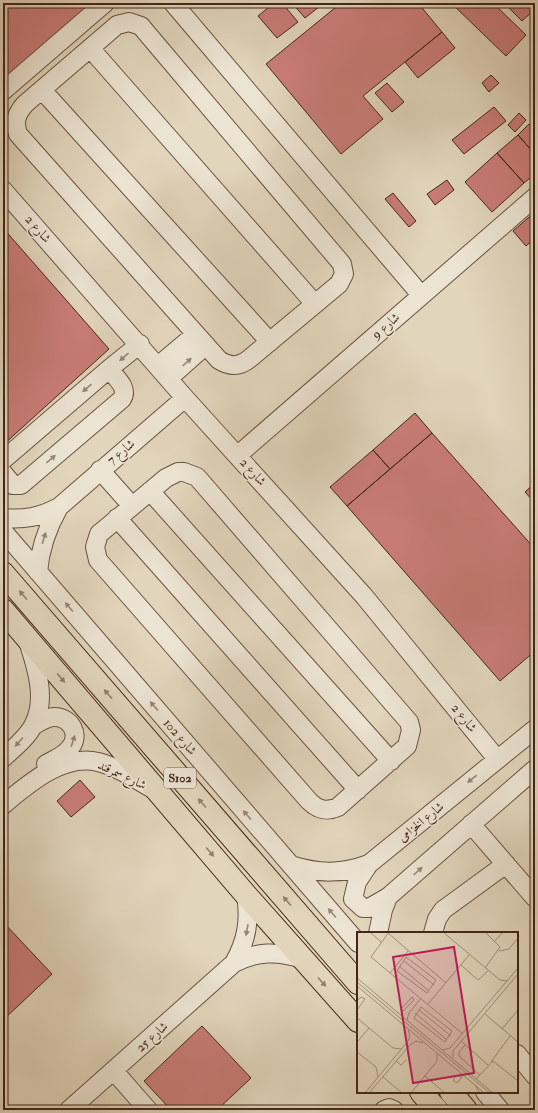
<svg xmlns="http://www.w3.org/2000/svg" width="538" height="1113" font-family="'IM FELL Double Pica',Amiri,serif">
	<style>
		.building { fill: #c97c77; stroke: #432617 }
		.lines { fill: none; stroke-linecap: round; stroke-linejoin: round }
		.minor-casing { stroke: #6a5240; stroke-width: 20 }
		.major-casing { stroke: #432617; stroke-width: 24 }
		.minor { stroke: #ece4d3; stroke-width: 18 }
		.major { stroke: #e1d5bc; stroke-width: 22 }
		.oneway { fill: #988575 }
		.oneway2 { fill: #927e6a }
		.labels { text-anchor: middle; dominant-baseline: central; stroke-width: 3; stroke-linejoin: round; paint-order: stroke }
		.shield { fill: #ece4d3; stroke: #765f4f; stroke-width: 1 }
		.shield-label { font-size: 12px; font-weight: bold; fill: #432617 }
		.street-label { font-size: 13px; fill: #432617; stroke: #ece4d3 }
		.inset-road { fill: none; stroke: #a28f7a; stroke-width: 1 }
		.view { fill: #c2185b; fill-opacity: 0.15; stroke: #c2185b; stroke-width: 2 }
		.inset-edge { fill: none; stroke: #432617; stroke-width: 2 }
	</style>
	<rect width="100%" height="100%" fill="#e1d5bc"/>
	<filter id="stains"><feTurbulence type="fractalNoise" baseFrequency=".005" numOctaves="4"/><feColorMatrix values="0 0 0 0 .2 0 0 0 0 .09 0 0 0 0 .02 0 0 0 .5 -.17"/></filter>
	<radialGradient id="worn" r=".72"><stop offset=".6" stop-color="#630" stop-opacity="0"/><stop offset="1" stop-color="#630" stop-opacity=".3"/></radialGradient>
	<path class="building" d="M3 3H98L3 85Z
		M274 3H282L298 22 277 38 258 16Z
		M292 3H324L305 18Z
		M341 3H418L442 32 363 96 383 119 341 154 266 64Z
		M451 3H493L526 35 506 56Z
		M504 3H535V13L533 11 522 21Z
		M442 32 455 48 418 78 405 62Z
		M491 75 499 83 489 92 482 83Z
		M387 83 404 102 392 112 375 93Z
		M494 107 506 121 464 154 452 140Z
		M519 113 526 120 515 132 508 125Z
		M529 124 535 131V151L533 152 518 135Z
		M518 135 535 154V174L524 183 497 153Z
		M497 153 524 183 492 212 465 182Z
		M447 180 454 190 435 205 427 194Z
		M393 193 416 221 409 227 385 199Z
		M535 212V238L526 246 513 231Z
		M3 228 109 349 3 445Z
		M415 413 432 433 390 469 373 450Z
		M432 433 535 549V651L500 681 347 506Z
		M373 450 390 469 347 506 330 487Z
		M535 483V503L525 492Z
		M80 780 95 797 71 817 57 801Z
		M3 922 52 974 3 1020Z
		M202 1026 251 1078 217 1110H171L144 1081Z"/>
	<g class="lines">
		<defs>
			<path id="minor" d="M173 3 421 295
				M129 22 141 26 145 31 342 264 344 274 339 284 249 359C239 367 230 367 219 360L18 134C14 122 16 114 25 104L117 25Z
				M90 48 315 304
				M42 90 270 342
				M3 91 105 3
				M3 190 185 398 364 596 497 759
				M158 366 196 334
				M109 369 140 344
				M169 378 206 345
				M238 455 535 197
				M3 460 109 369C116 378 129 388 122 399L21 485H13L3 473
				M100 470 132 506
				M178 472H184L197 477 409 722 411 730 407 746 338 807C326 812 318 810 309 801L98 560 95 547 99 534 166 478Z
				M150 491 391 761
				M3 518C24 520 40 517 59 507L185 398
				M117 518 358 790
				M3 531 358 943
				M38 572C40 547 47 528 59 507
				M34 725C40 722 47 717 54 717 71 717 81 735 70 748 64 756 55 759 46 764
				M3 758C13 749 28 737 34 724 47 698 36 666 28 641
				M3 805C27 785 63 753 98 762 117 767 134 778 151 788
				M471 824 535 898
				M369 864 357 882 353 899 363 908H369L388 897
				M291 865C319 874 342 874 369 864L535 729
				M378 933 383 910 388 897 535 769
				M433 933 437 919 443 910 506 864
				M234 963C247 940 250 920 246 895
				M517 1054 535 1076
				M114 1071 148 1110
				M485 1092 500 1110
				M69 1110 234 963C257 951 278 951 302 959
				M384 1110 389 1108 394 1110"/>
			<path id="major" d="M3 573 358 983
				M3 610 246 895 358 1021
				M421 1092 437 1110
				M451 1092 466 1110"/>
		</defs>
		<use href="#minor" class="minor-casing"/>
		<use href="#major" class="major-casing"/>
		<use href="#minor" class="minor"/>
		<use href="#major" class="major"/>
	</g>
	<defs><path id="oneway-solid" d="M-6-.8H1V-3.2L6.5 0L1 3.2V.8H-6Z"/></defs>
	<g class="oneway">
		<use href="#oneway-solid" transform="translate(124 357) rotate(140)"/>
		<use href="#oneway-solid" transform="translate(187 362) rotate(-42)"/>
		<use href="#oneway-solid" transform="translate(87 388) rotate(140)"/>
		<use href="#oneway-solid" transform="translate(51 459) rotate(-40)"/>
		<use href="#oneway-solid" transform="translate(44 538) rotate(-73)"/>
		<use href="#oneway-solid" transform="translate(69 607) rotate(-131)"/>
		<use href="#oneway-solid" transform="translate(154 706) rotate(-131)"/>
		<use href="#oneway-solid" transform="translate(73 741) rotate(-72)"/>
		<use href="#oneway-solid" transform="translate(19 742) rotate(131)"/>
		<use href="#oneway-solid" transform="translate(472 779) rotate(141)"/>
		<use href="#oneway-solid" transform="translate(247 815) rotate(-131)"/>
		<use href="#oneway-solid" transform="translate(418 871) rotate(-42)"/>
		<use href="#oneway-solid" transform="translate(332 913) rotate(-131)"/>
		<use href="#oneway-solid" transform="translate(247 930) rotate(100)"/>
	</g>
	<g class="oneway2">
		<use href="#oneway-solid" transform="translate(23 595) rotate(-131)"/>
		<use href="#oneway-solid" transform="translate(61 678) rotate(50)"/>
		<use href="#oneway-solid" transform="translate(108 694) rotate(-131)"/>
		<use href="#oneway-solid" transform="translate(202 803) rotate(-131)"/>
		<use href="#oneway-solid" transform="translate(210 852) rotate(49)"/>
		<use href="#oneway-solid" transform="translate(287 901) rotate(-131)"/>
		<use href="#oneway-solid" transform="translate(322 982) rotate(48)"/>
	</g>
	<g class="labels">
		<rect class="shield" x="164" y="768" width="32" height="20" rx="3"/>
		<g class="shield-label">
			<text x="180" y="778">S102</text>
		</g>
		<g class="street-label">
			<text transform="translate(38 229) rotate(49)">شارع 2</text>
			<text transform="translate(386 326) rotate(-41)">شارع 9</text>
			<text transform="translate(121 452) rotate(-40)">شارع 7</text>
			<text transform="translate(253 472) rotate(48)">شارع 2</text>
			<text transform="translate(464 718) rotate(51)">شارع 2</text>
			<text transform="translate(180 737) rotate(49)">شارع 102</text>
			<text transform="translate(122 775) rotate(25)">شارع سمرقند</text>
			<text transform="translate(421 822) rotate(-39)">شارع الخزامى</text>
			<text transform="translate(152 1037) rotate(-42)">شارع 25</text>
		</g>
	</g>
	<g transform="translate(357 932)">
		<rect width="161" height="161" fill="#e1d5bc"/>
		<path class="inset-road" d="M13 0 24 10M32 0 14 25 106 102M86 0 143 48 150 49M31 1 89 51M138 9 146 0M142 19 152 17 161 6M49 25 79 48 70 61 40 39ZM47 29 77 53M104 33 121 48 131 39M42 34 72 59M128 36 143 15 128 0M33 41 51 19M0 46 136 161M0 50 133 161M0 54 118 153 123 161M55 65 57 68 46 79 44 77ZM0 69 4 65 8 67 0 78M71 72 112 23M64 75 95 99 88 110 57 86ZM62 78 94 104M58 81 90 108M128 82 161 110M0 86 36 116 44 117M50 88 52 81 64 66M145 97 161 78M104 109 131 133M0 110 12 96M108 113 102 120V124L123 143M85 118 93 116 161 36M0 120 19 135 21 145M96 126V119L161 42M39 129 44 133 49 128M134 130 153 104M68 144 88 161M26 145 45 161M104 146 100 143 96 148 100 151 106 144M119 147 136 129 161 149M118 153 127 161M8 161 51 109 53 104 51 97M12 161 53 113 59 109 66 111M54 161 80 129V121"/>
		<path class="view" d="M97 15 117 141 56 151 36 25Z"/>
		<rect width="161" height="161" class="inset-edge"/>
	</g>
	<rect width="538" height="1113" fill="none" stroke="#e1d5bc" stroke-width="16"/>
	<rect x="4" y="4" width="530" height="1105" fill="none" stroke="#432617" stroke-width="2"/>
	<rect x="8" y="8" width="522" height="1097" fill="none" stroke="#432617"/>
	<rect width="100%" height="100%" filter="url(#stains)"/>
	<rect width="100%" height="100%" fill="url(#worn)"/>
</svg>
